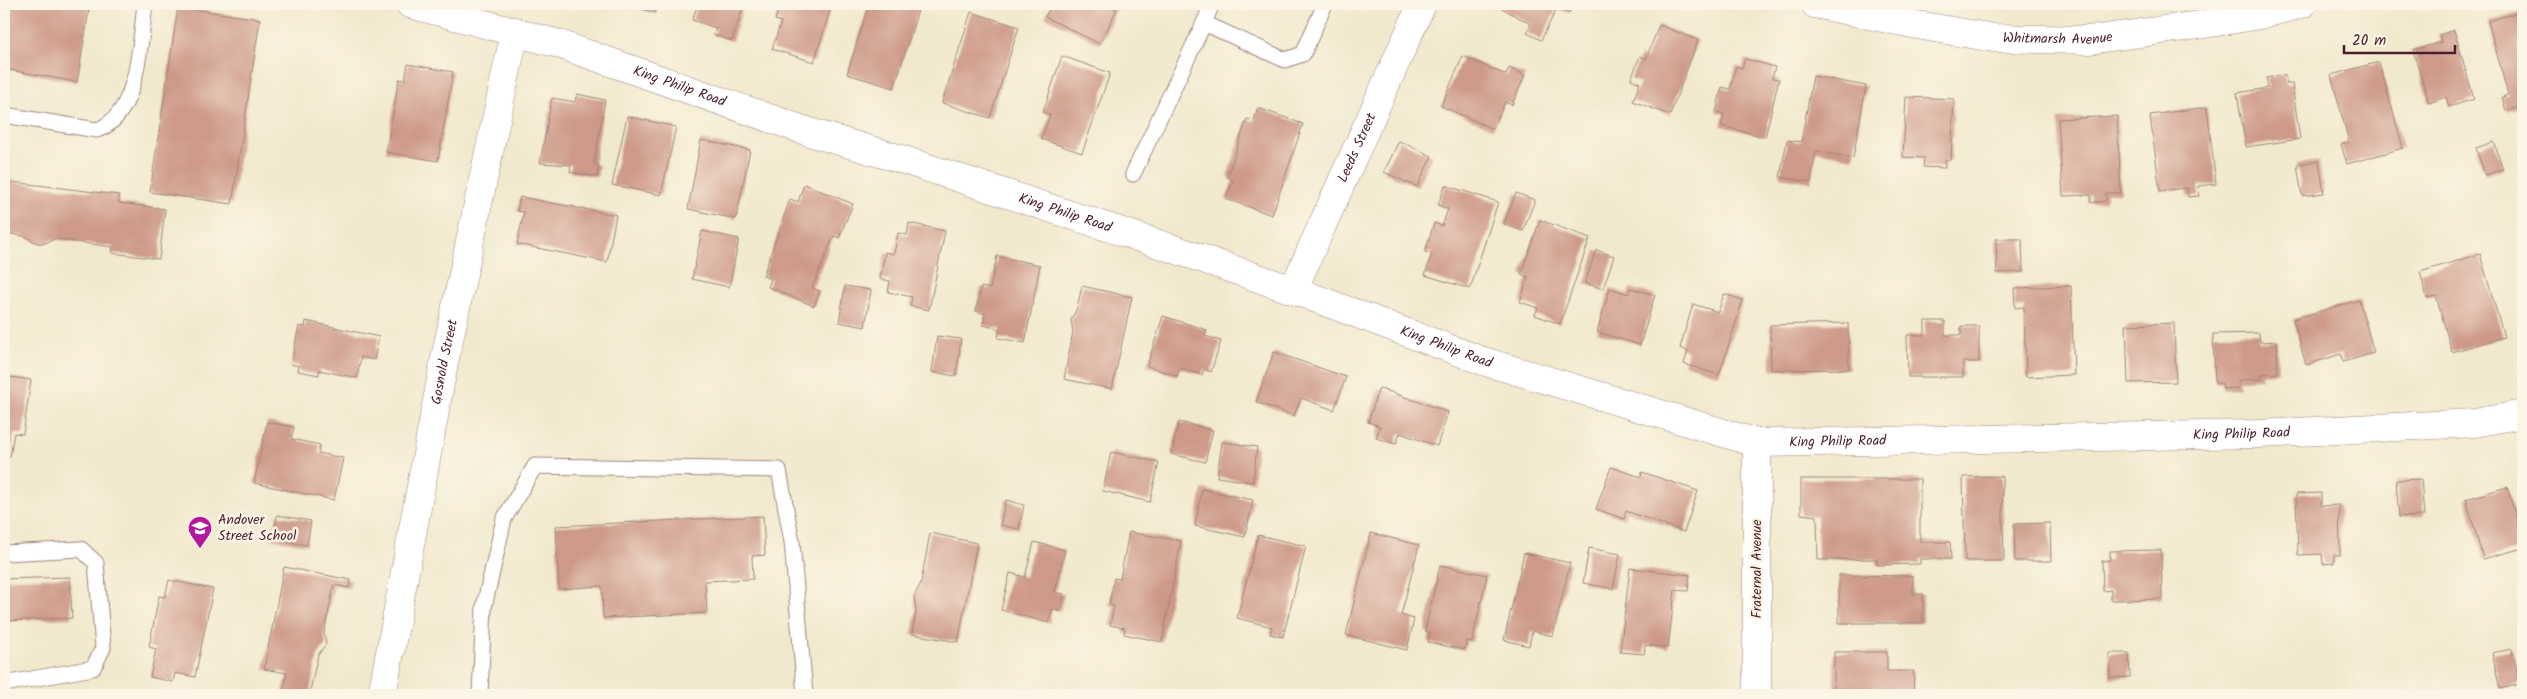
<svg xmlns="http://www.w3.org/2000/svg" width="2527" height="699" font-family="Kalam,sans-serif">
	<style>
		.building { fill: #cd9988 }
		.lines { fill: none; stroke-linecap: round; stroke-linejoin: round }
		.service-casing { stroke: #9e847c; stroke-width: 17 }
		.minor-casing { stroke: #9e847c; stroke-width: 29 }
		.service { stroke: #fff; stroke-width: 15 }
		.minor { stroke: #fff; stroke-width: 28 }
		.labels { text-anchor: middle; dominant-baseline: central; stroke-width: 5; stroke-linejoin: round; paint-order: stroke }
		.street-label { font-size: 14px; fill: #4a1f2b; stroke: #fcf5e5 }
		.poi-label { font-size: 14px; fill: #4a1f2b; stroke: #fcf5e5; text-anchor: start }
	</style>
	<rect width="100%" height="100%" fill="#fcf5e5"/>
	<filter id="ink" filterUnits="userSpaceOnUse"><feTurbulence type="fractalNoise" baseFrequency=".02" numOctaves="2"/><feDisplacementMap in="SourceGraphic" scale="10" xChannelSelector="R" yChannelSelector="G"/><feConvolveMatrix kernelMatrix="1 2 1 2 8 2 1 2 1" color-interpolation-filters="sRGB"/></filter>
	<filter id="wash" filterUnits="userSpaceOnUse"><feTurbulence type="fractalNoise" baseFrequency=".0096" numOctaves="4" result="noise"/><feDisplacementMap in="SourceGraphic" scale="20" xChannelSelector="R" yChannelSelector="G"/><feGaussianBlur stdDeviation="1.12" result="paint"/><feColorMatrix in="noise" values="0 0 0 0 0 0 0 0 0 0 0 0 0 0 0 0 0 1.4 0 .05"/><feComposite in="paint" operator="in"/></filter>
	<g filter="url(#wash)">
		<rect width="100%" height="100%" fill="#f1e9cd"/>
		<g id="blocks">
			<path class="building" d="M6 4H90L77 82 4 69Z
				M626 4H658L655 13Z
				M698 4H744L732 41 714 35 716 28 692 20Z
				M780 4H832L814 62 772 49 781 22 775 20Z
				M869 4H920L894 88 847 74Z
				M1052 4H1105L1117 9 1100 44 1045 17Z
				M1494 4H1573L1569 13 1557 8 1541 40 1527 33 1531 24Z
				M178 7 260 19 232 204 150 192Z
				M2523 11V106L2506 111 2502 97 2508 95 2488 21Z
				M971 12 1019 27 990 118 942 103Z
				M1659 25 1698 40 1670 115 1633 101 1640 83 1631 79 1640 56 1646 59Z
				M2454 30 2474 99 2449 107 2446 97 2429 103 2413 50 2441 42 2439 35Z
				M1062 56 1110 73 1082 153 1041 139 1050 115 1043 112Z
				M1463 56 1506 75 1509 68 1525 75 1512 105 1505 102 1493 129 1441 106Z
				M1745 59 1775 67 1772 78 1779 79 1765 137 1721 126 1724 114 1716 112 1722 87 1730 89 1736 66 1742 68Z
				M2379 62 2403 148 2347 164 2341 144 2349 142 2331 75Z
				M408 64 453 72 438 161 386 152 399 79 405 80Z
				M2285 75 2286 84H2292L2300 139 2246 147 2237 93 2268 88 2266 78Z
				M1813 76 1866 86 1853 158 1816 151 1811 182 1780 177 1787 140 1801 142Z
				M577 94 605 100 594 164 599 165 597 177 570 172 571 165 540 163 552 98 575 102Z
				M1906 97 1954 99 1951 160H1945V168L1923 167 1924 158 1903 157Z
				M2207 107 2216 184 2198 186 2199 196 2188 197 2187 188 2160 191 2150 115Z
				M1258 108 1303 124 1272 215 1226 199 1233 180 1227 177 1247 119 1254 121Z
				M627 116 676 127 661 195 612 185Z
				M2117 116 2121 193H2106V201L2091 203V195L2063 196 2058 119Z
				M701 140 750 150 736 219 688 209Z
				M1399 141 1432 156 1417 187 1384 172Z
				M2494 142 2503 169 2485 175 2476 148Z
				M2319 161 2324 193 2302 196 2297 164Z
				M4 181 119 195V203L165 209 159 259 112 253 113 247 54 239 45 243H37L24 236 4 233Z
				M804 184 853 204 839 238 834 236 812 288 820 291 814 306 768 287 771 279 763 276 790 199 798 202Z
				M1445 185 1498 202 1470 289 1425 275 1432 254 1425 252 1434 223 1442 226 1448 209 1438 205Z
				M1516 193 1535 200 1523 231 1504 224Z
				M520 197 616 215 607 262 517 244 524 212 517 211Z
				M1540 220 1590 238 1560 324 1535 315 1538 308 1520 302 1528 277 1521 274Z
				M909 223 945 231 929 310 910 306 912 297 888 292 890 281 880 279 885 252 894 254 898 233 907 235Z
				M702 231 739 239 729 287 692 279Z
				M1996 239H2022L2023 272 1997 273Z
				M1596 250 1614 256 1603 289 1585 283Z
				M2480 254 2504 337 2452 352 2436 296 2427 298 2420 272Z
				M997 256 1040 265 1025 343 998 338 1000 329 983 325 985 314 976 311 981 287 990 289Z
				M845 286 871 290 865 327 839 322Z
				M1082 286 1132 297 1112 389 1064 379 1073 332 1071 320 1077 308Z
				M2071 286 2074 375 2026 377 2024 307 2015 308 2014 288Z
				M1610 288 1628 294 1630 288 1655 295 1640 345 1597 332Z
				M1724 294 1743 300 1719 375 1684 364 1688 351 1680 348 1693 304 1718 312Z
				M2359 300 2374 353 2343 362 2341 354 2306 365 2293 319Z
				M1163 316 1207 330 1205 336 1221 341 1211 372 1204 369 1202 375 1180 368 1177 376 1147 366Z
				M306 321 379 337 374 360 361 357 357 378 319 370V375L298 371 299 366 291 364 299 326 305 327Z
				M1925 321H1945V335H1961V326H1979V362H1963V377H1908L1907 335H1925Z
				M1848 323 1849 369 1771 370 1770 325Z
				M2174 323 2176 382 2128 383 2126 325Z
				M2259 333 2260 342 2277 341 2278 373 2262 374V379L2238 380 2239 388 2223 389 2222 383H2215L2213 334Z
				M937 336 961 339 956 376 932 372Z
				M1274 352 1346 377 1334 410 1301 398 1294 416 1256 402Z
				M4 376 31 380 23 434 14 433 10 457 4 456Z
				M1379 388 1448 412 1437 446 1400 433 1396 444 1376 438 1380 426 1368 422Z
				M267 422 294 427 291 439 320 445 318 453 343 458 334 500 254 483Z
				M1179 422 1213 430 1205 462 1171 454Z
				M1222 442 1257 447 1253 482 1217 477Z
				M1111 452 1159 462 1150 502 1103 491Z
				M1611 467 1641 477 1642 472 1698 491 1684 532 1626 511 1624 519 1596 509Z
				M2002 476 2004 561H1965L1963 477Z
				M1801 479H1920V542H1950L1951 559H1920V564L1877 565V559L1818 560 1817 516 1801 514Z
				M2421 479 2424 516 2399 517 2396 480Z
				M2507 487 2520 530 2523 529V548L2483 559 2466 499Z
				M1202 489 1253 500 1245 537 1195 526Z
				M2321 493V506L2339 505 2340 555H2334V563L2323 564 2322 554 2298 555 2296 494Z
				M1006 500 1024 505 1019 529 1000 525Z
				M277 515 311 521 307 545 273 539Z
				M763 516 765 555 752 556 753 579 705 581 707 613 603 618 602 586 559 589 556 526Z
				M2050 523 2051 561H2015L2014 524Z
				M1129 532 1181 541 1162 642 1124 634 1125 628 1110 625 1114 606 1109 605 1114 578 1120 579Z
				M930 533 977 543 958 642 912 634 916 611 914 596 921 583Z
				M1371 533 1419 545 1401 615 1414 619 1407 650 1346 635Z
				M1258 535 1306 546 1283 637 1270 634 1272 627 1237 618Z
				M1034 542 1065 550 1055 592 1064 594 1060 611 1052 609 1049 623 1001 610 1010 573 1025 577Z
				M1589 548 1620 554 1613 589 1583 583Z
				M2161 550 2162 599 2111 600V590L2103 591 2102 561 2110 560V551Z
				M1524 553 1570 563 1553 636 1532 631 1529 646 1504 640Z
				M1440 565 1487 575 1472 642 1467 641 1464 650 1428 642 1430 633 1425 631Z
				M284 567 351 580 349 588 334 585 324 633 326 644 318 655 309 695 283 693 287 673 264 669Z
				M1630 568 1690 575 1688 591 1675 590 1668 648 1645 645 1644 654 1620 652Z
				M1839 575 1913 576V594H1923V623H1839Z
				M70 577 72 618 4 621V579Z
				M169 580 213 589 195 677 175 673 173 682 150 677 156 649 149 647 159 596 165 597Z
				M2512 649 2520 684 2500 689 2492 653Z
				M1834 652H1887V671H1914L1913 695 1834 693Z
				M2109 653H2129L2130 677 2110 678Z"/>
		</g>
	</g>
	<g filter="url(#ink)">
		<use href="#blocks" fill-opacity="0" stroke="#9e847c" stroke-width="1"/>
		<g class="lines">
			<defs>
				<path id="service" d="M1204 23 1212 4
					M4 115 97 130C139 116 140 42 145 4
					M1133 174 1204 23 1285 60 1303 54 1325 4
					M4 553 81 549 96 563 103 648 93 668 4 684
					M480 695 484 607 504 519 535 466 779 470 792 542 805 695"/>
				<g id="minor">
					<path id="s1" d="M410 4 559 44 809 132 904 160 1174 249 1293 290 1483 361 1757 443 2258 434 2474 423 2523 414"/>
					<path id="s2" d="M1815 4 1917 25 1994 38 2090 40 2199 25 2260 15 2302 4"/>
					<path id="s3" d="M1293 290 1422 4"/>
					<path d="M1757 443V695"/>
					<path id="s4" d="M382 695 444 363 515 31"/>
				</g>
			</defs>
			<use href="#service" class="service-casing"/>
			<use href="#minor" class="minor-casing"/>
			<use href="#service" class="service"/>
			<use href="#minor" class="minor"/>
		</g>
	</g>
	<defs>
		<symbol id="school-pin" viewBox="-11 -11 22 30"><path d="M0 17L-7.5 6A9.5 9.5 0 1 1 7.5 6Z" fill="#b5179e" stroke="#fcf5e5"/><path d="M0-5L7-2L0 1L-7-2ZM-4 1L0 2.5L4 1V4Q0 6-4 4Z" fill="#fff"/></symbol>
	</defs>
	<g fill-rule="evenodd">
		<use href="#school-pin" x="186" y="514" width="28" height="38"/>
	</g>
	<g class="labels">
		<g class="street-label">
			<text stroke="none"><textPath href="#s2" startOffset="246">Whitmarsh Avenue</textPath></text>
			<text stroke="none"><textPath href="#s1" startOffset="282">King Philip Road</textPath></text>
			<text stroke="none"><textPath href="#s3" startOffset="156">Leeds Street</textPath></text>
			<text stroke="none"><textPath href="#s1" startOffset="688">King Philip Road</textPath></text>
			<text stroke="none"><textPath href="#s1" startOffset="1092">King Philip Road</textPath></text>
			<text stroke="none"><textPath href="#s4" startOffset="339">Gosnold Street</textPath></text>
			<text stroke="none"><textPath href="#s1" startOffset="1902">King Philip Road</textPath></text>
			<text stroke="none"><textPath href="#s1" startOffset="1498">King Philip Road</textPath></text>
			<text transform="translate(1757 569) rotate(-90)">Fraternal Avenue</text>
		</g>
		<g class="poi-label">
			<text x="218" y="520">Andover<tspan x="218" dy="16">Street School</tspan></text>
		</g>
	</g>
	<rect width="2527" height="699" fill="none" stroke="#fcf5e5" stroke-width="20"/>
	<path d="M2344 45v8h111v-8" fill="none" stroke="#4a1f2b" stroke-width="2.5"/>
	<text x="2352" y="45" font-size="15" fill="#4a1f2b" stroke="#fcf5e5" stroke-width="4" paint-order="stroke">20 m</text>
</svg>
